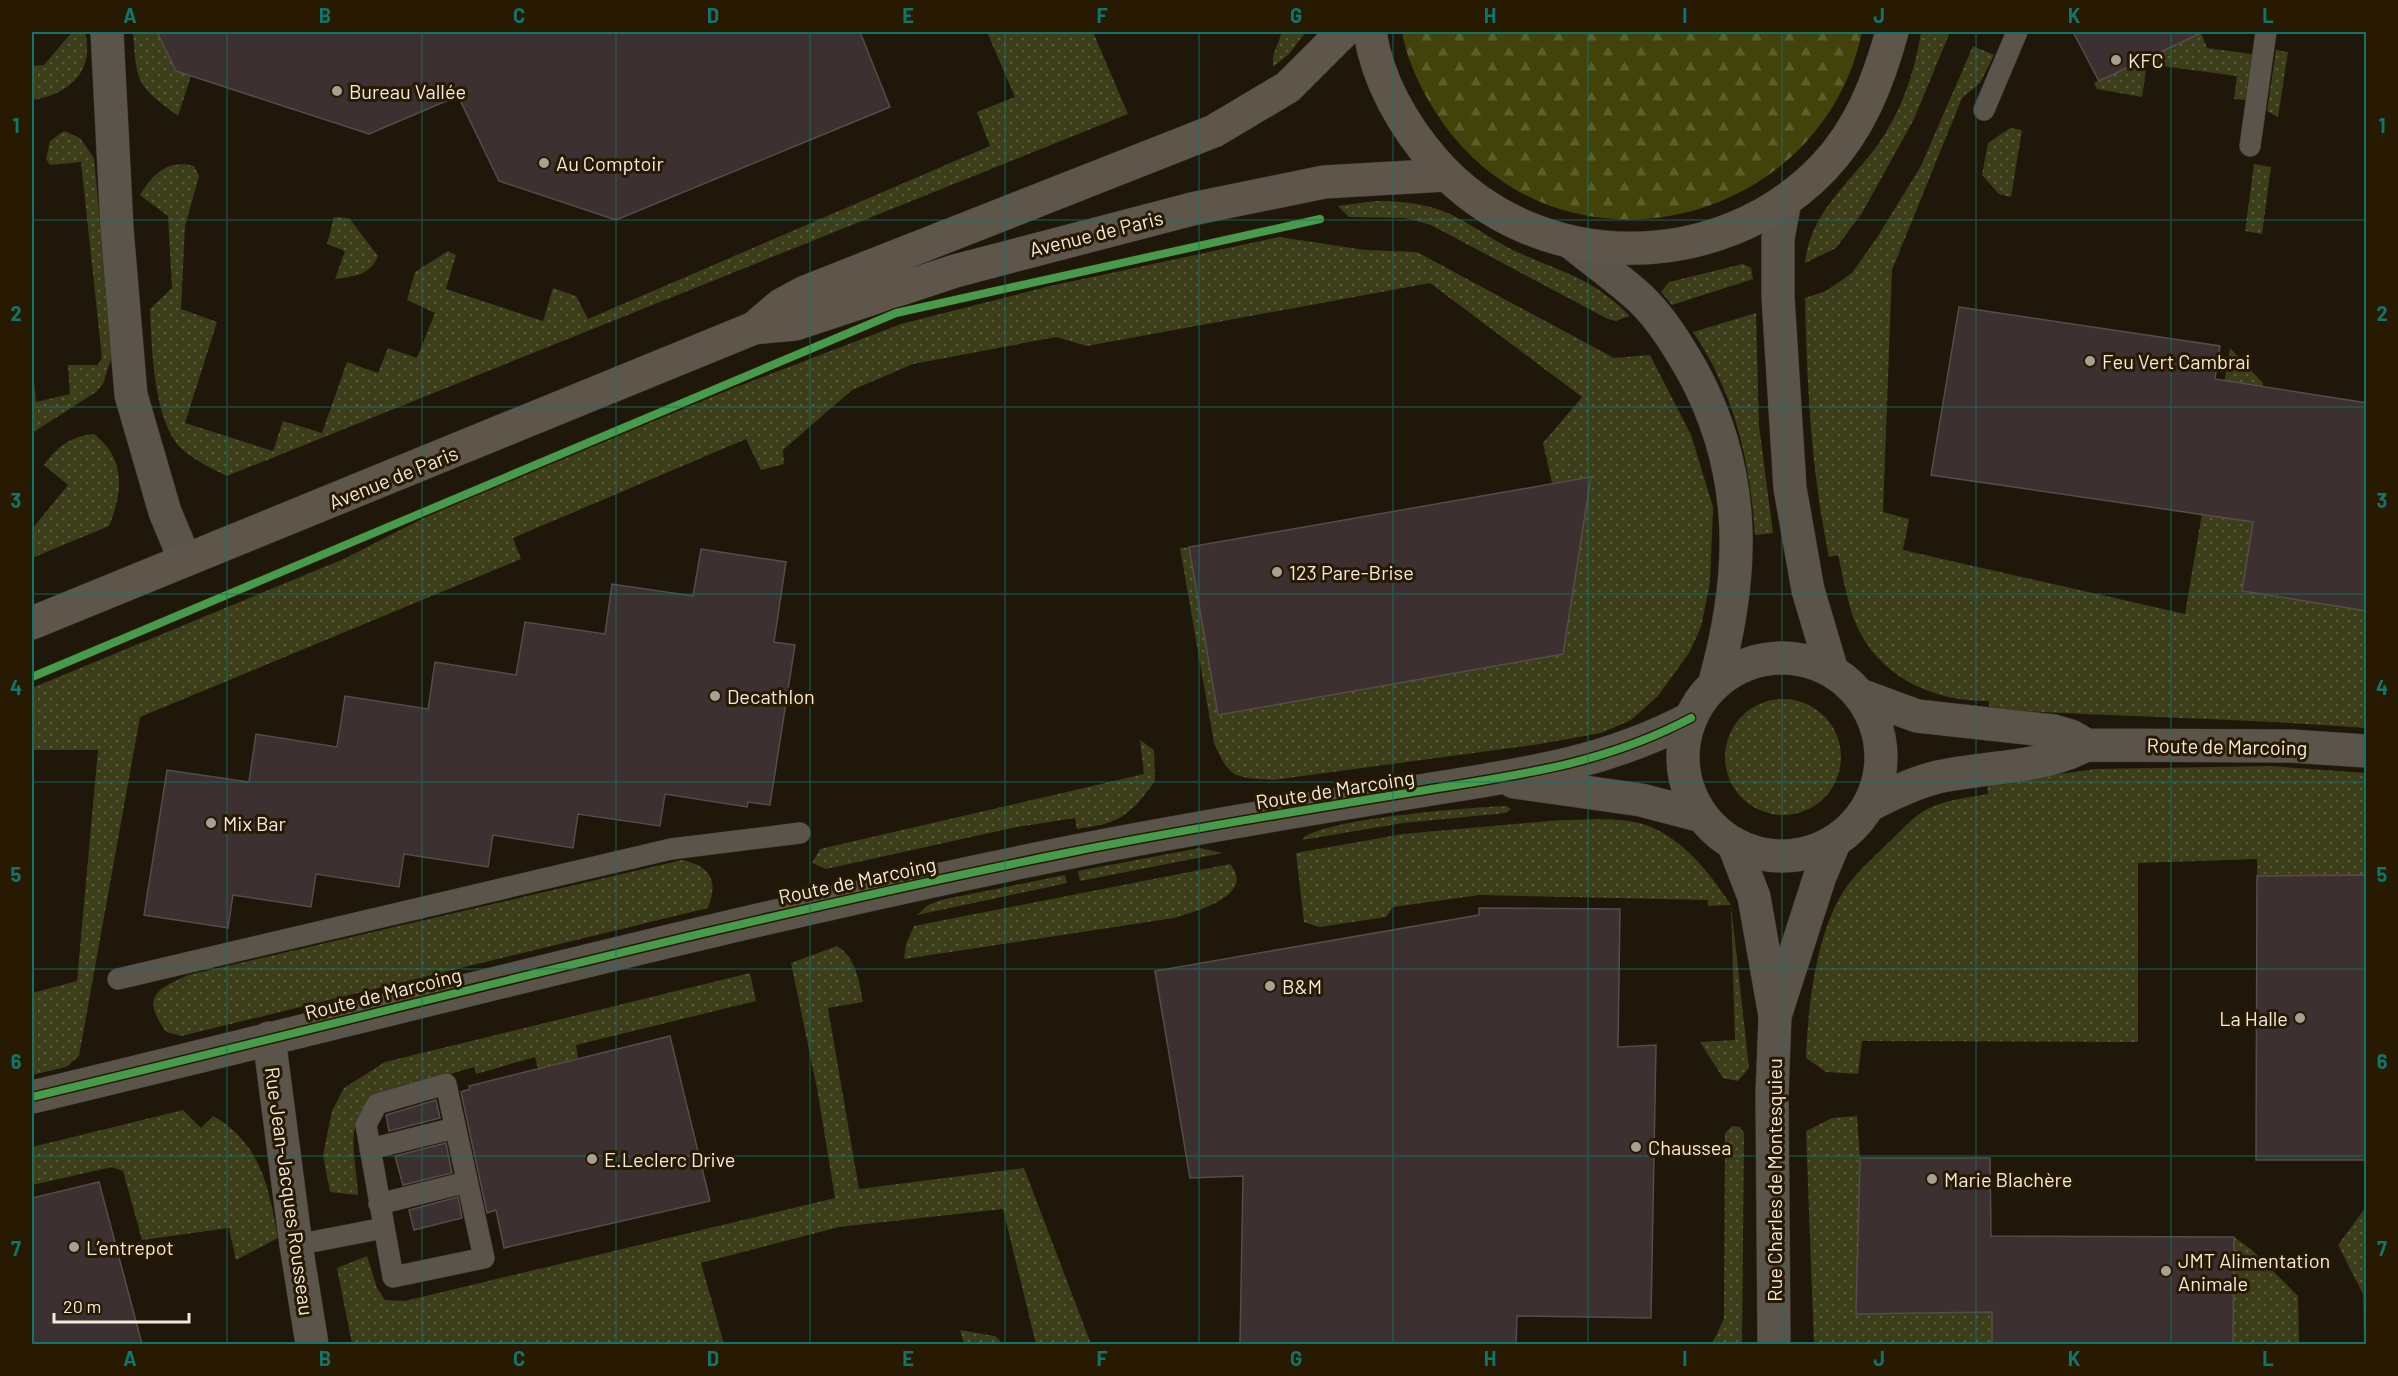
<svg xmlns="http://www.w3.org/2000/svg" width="2398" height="1376" font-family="Barlow,sans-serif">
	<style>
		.grass { fill: url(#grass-dots) }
		.forest { fill: url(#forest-firs) }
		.building { fill: #3c3030; stroke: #564d4b; stroke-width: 1.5 }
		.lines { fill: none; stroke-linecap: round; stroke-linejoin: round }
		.service-casing { stroke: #38312a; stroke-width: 22 }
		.minor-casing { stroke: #38312a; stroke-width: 34 }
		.tertiary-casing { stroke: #38312a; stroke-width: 34 }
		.secondary-casing { stroke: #38312a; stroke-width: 34 }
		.service { stroke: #5a544a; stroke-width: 21 }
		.minor { stroke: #5a544a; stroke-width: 33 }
		.tertiary { stroke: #5a544a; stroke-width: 33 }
		.secondary { stroke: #5f564b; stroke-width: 33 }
		.cycleway-casing { stroke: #281a01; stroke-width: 11 }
		.cycleway { stroke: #469c4c; stroke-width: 8 }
		.grid { fill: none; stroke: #0f766e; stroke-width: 1.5; stroke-opacity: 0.55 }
		.poi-dot { fill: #a9a092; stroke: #281a01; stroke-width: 2 }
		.labels { text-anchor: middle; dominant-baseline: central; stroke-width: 6; stroke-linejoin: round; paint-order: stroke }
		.poi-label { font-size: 20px; fill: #f4eadb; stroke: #281a01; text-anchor: start }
		.street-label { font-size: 20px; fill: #f4eadb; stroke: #281a01 }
		.neatline { fill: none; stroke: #0f766e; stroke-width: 2 }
		.grid-label { font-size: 20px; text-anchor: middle; font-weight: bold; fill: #0f766e }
	</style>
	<defs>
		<pattern id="grass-dots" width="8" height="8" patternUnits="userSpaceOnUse" patternTransform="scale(1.5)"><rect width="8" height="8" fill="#3c3e1a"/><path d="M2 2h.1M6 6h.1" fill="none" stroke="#595a3b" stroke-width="1.8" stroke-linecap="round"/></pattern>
		<pattern id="forest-firs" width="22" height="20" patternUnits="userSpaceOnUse" patternTransform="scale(1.5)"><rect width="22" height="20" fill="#41430b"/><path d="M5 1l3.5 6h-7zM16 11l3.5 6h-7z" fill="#5d5e2e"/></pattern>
	</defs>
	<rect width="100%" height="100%" fill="#1f170a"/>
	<path class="grass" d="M72 32H85C95 71 70 94 32 100V66L44 65Z
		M133 32H157L176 71 191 76 178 116C136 84 137 84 133 32Z
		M987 32H1093L1128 114 227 476C212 469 196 461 183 450 153 423 152 347 150 309L172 288 168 216 140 195C153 174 168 159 194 166L199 176 185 226 181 309 217 322 185 423 273 451 283 421 322 433 347 362 378 373 388 348 417 358 435 313 407 300 415 272 448 251 456 255 446 289 543 321 553 288 576 296 588 319 990 146 977 112 1015 97Z
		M1282 32H1306L1289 54 1273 67V56Z
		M1921 32H1950L1914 119 1862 213 1836 248 1805 263C1810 212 1851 182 1879 143 1902 110 1915 71 1921 32Z
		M2201 33 2207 48 2252 54 2246 100 2234 99 2237 76 2147 64 2142 97 2097 89 2094 83Z
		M1973 46 1994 55 1980 83 1962 98 1892 270 1883 512 1909 519 1903 550 2185 614 2230 348 2263 383 2259 419 2268 421 2242 591 2366 611V728C2241 718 2115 717 1989 709V701C1933 702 1877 676 1855 622 1847 601 1843 577 1838 555L1829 557C1811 471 1807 385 1805 298L1826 291 1852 273 1878 236 1921 166Z
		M2276 50 2288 52 2278 117 2267 111Z
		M2010 128 2022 130 2011 197 1999 194 1982 175 1988 143Z
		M64 131 80 138 94 158 112 356 103 384 96 392 32 433V359L36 402 70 394 68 365H98L102 358 81 162 50 165 46 159 50 141Z
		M2254 164 2271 167 2262 234 2245 231Z
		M1375 201C1398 201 1421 203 1443 211 1468 221 1490 239 1515 251 1564 274 1588 275 1630 316L1615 321 1606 318 1431 225 1406 218 1349 217 1338 206Z
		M334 217 349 218 378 256C370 276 354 276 335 279L345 251 327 244Z
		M1279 237 1365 250 1417 252 1614 358 1650 355 1691 435 1713 507 1710 583 1701 627 1689 653 1658 696 1631 720 1601 733 1540 744 1273 780C1235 777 1230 780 1214 743L1180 548 1189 547 1218 715 1563 654 1591 477 1552 483 1543 443 1582 397 1430 283 1087 346 1056 337 913 364 852 390 783 450 784 464 761 470 746 439 513 538 521 559 140 717 79 1056 66 1067 32 1075V993L77 981 98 750H32V688L346 558 441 509 731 389 901 324 1050 286Z
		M1743 264 1751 268 1753 279 1672 305 1661 292 1669 282Z
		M1756 313 1759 426 1773 533 1755 535C1750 461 1735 394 1693 332Z
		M94 434C126 459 123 492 109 526L32 558V529L68 485 44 465C58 446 71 436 94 434Z
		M1725 757a58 58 0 1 1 116 0a58 58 0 1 1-116 0Z
		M1140 740 1154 750 1155 781C1129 816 1121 823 1077 829L1075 818 1012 828 826 869 812 863 820 849 1144 774Z
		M2270 766 2366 773V875L2257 876V859L2138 863V1042L1862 1041 1858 1074 1826 1072 1806 1058C1808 1006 1816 930 1847 886 1859 870 1874 857 1888 843 1899 833 1910 820 1922 812 1941 800 1967 798 1988 794L1987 784 2096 769Z
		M1506 806 1511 809 1506 813 1403 823 1302 840C1316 819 1475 807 1506 806Z
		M1561 820C1586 820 1615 817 1639 823 1680 834 1709 872 1731 905L1749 1068 1738 1081 1723 1078 1700 1042 1735 1040 1731 905 1708 906V900L1480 895 1393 907 1386 917 1319 927 1304 922 1296 853 1403 834Z
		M1200 848 1223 853 1080 881 1078 871Z
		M682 860C710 866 719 880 708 908L181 1036 166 1032C141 996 156 990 188 975Z
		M1230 864C1257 896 1194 912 1174 918L904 959 906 944 914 926Z
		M1065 875 1067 883 917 915 928 905 941 900Z
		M837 946C857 959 859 981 863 1002L828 1008 859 1189 1024 1168 1091 1344H1036L1003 1209 839 1227 701 1263 724 1344H352L337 1268 367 1256 377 1288 385 1300 405 1301 835 1198 817 1088 791 963Z
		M750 973 756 1001 576 1045 578 1058 538 1069 535 1057 476 1074 474 1067 377 1095C342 1122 356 1155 358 1195L330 1192 323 1155 332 1111 344 1088 385 1062Z
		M183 1110 201 1128 213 1116C261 1143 269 1188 278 1238L236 1260 229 1228 142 1240 123 1171 112 1167 32 1185V1147Z
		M1857 1116 1860 1158 1856 1314 1992 1312V1344H1814L1806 1131 1832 1118Z
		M1732 1126 1740 1127 1744 1133 1742 1344H1712L1724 1319 1725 1133Z
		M2366 1207V1344H2364L2363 1294 2338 1245Z
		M2234 1237 2252 1250 2298 1296 2299 1344H2233Z
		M960 1330 995 1336 1003 1344H964Z"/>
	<path class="forest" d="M1402 32H1862C1821 227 1565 289 1445 126 1425 98 1408 65 1402 32Z"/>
	<path class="building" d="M157 32H860L890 107 616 220 499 181 458 96 369 134 176 71Z
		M2073 32H2203L2099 81Z
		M1959 307 2220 346 2215 379 2367 403V611L2242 591 2253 522 1931 475Z
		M1591 477 1563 654 1218 715 1189 547Z
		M701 549 786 562 774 642 795 645 770 805 748 802 747 807 665 794 660 826 578 814 573 848 493 835 488 867 404 854 399 887 316 874 311 907 233 895 228 928 144 915 167 770 249 782 256 734 337 747 345 696 428 709 435 662 516 675 525 622 605 634 612 584 693 596Z
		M2367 875V1160H2256L2257 876Z
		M1479 908 1620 909 1618 1047 1656 1045 1651 1318 1517 1316 1516 1344H1240L1243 1176 1190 1178 1155 971 1479 915Z
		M670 1036 710 1201 504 1248 496 1210 487 1213 461 1092 470 1089 469 1086Z
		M436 1100 440 1118 389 1131 386 1115Z
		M446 1143 452 1173 403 1185 395 1156Z
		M1860 1158H1990L1991 1236 2234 1237 2233 1344H1992V1312L1856 1314Z
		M99 1182 142 1344H32V1198Z
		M458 1197 462 1218 414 1230 409 1210Z"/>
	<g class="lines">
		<defs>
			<path id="service" d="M1984 110 2017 32
				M2250 146 2266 32
				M118 979 671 849 800 833
				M446 1084 484 1258 393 1277 366 1125 377 1104Z
				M370 1149 455 1128
				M379 1204 467 1182
				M296 1245 384 1228"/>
			<path id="minor" d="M107 32 117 228 131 395 165 512 185 560
				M1514 782 1641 800 1702 816
				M1734 845 1754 897 1775 1016
				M269 1038 296 1245 312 1344
				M32 1097C376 1015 718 923 1066 853 1175 831 1285 813 1395 795 1500 777 1595 769 1691 718
				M1774 1344 1772 1094 1775 1016 1820 876 1834 843"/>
			<path id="tertiary" d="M1785 201 1778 238V297L1790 488 1808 590 1832 671
				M1573 244C1595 262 1619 279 1640 298 1662 319 1678 346 1693 372 1748 474 1745 576 1714 685
				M1683 757a99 99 0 1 1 198 0a99 99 0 1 1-198 0Z
				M1860 695 1917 716 2054 731 2071 736 2086 745
				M1870 805C1891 794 1911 784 1934 778 1984 766 2040 770 2086 745L2291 746 2366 751"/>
			<path id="secondary" d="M1370 32C1377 80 1404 127 1436 163 1537 276 1720 276 1824 167 1860 129 1878 82 1892 32
				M754 328 795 324 955 271 1192 209 1324 182 1446 175
				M32 623 754 328 781 305 805 292 1214 131 1288 87 1343 32"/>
		</defs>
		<use href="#service" class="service-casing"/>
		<use href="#minor" class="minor-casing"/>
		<use href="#tertiary" class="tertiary-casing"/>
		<use href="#secondary" class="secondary-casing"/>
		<use href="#service" class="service"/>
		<use href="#minor" class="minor"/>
		<use href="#tertiary" class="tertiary"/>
		<use href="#secondary" class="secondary"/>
		<defs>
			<path id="cycleway" d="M32 677 896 313 1320 219
				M32 1097C376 1015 718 923 1066 853 1175 831 1285 813 1395 795 1500 777 1595 769 1691 718"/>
		</defs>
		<use href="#cycleway" class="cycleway-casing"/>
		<use href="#cycleway" class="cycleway"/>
	</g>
	<path class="grid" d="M227 32V1344M422 32V1344M616 32V1344M810 32V1344M1005 32V1344M1199 32V1344M1393 32V1344M1588 32V1344M1782 32V1344M1976 32V1344M2171 32V1344M32 220H2366M32 407H2366M32 594H2366M32 782H2366M32 969H2366M32 1156H2366"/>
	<g class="poi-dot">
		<circle cx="2116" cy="60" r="6"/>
		<circle cx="337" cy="91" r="6"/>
		<circle cx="544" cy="163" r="6"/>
		<circle cx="2090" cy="361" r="6"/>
		<circle cx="1277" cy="572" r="6"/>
		<circle cx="715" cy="696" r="6"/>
		<circle cx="211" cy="823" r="6"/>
		<circle cx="1270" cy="986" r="6"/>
		<circle cx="2300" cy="1018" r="6"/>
		<circle cx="1636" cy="1147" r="6"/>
		<circle cx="592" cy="1159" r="6"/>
		<circle cx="1932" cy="1179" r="6"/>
		<circle cx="74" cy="1247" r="6"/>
		<circle cx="2166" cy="1271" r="6"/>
	</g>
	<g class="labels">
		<g class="poi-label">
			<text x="2128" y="60">KFC</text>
			<text x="349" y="91">Bureau Vallée</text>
			<text x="556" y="163">Au Comptoir</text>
			<text x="2102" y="361">Feu Vert Cambrai</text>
			<text x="1289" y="572">123 Pare-Brise</text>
			<text x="727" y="696">Decathlon</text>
			<text x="223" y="823">Mix Bar</text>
			<text x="1282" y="986">B&amp;M</text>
			<text x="2288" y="1018" text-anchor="end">La Halle</text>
			<text x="1648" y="1147">Chaussea</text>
			<text x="604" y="1159">E.Leclerc Drive</text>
			<text x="1944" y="1179">Marie Blachère</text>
			<text x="86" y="1247">L’entrepot</text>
			<text x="2178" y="1260">JMT Alimentation<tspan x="2178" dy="23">Animale</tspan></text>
		</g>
		<g class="street-label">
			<text transform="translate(1096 233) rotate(-14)">Avenue de Paris</text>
			<text transform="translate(393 477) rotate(-22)">Avenue de Paris</text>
			<text transform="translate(2227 746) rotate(1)">Route de Marcoing</text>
			<text transform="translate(1335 789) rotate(-9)">Route de Marcoing</text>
			<text transform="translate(857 880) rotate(-12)">Route de Marcoing</text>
			<text transform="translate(383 993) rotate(-14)">Route de Marcoing</text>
			<text transform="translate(1774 1180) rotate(-90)">Rue Charles de Montesquieu</text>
			<text transform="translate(290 1191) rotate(82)">Rue Jean-Jacques Rousseau</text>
		</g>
	</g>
	<rect width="2398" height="1376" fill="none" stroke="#281a01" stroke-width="66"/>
	<path d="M54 1313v9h135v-9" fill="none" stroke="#f4eadb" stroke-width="3"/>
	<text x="63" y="1313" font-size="18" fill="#f4eadb" stroke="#281a01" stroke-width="4.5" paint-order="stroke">20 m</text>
	<rect x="33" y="33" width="2332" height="1310" class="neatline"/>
	<g class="grid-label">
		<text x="130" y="23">A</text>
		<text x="325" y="23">B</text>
		<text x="519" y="23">C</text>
		<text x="713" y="23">D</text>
		<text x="908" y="23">E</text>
		<text x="1102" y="23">F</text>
		<text x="1296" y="23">G</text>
		<text x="1490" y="23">H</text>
		<text x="1685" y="23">I</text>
		<text x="1879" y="23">J</text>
		<text x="2074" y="23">K</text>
		<text x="2268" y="23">L</text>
		<text x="16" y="133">1</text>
		<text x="2382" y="133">1</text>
		<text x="16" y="321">2</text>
		<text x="2382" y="321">2</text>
		<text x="16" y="508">3</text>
		<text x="2382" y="508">3</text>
		<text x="16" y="695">4</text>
		<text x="2382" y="695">4</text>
		<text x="16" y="882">5</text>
		<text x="2382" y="882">5</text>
		<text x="16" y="1069">6</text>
		<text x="2382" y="1069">6</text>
		<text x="16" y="1256">7</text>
		<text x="2382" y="1256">7</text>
		<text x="130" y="1366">A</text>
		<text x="325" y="1366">B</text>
		<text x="519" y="1366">C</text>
		<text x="713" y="1366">D</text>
		<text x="908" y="1366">E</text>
		<text x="1102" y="1366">F</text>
		<text x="1296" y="1366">G</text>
		<text x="1490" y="1366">H</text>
		<text x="1685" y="1366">I</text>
		<text x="1879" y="1366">J</text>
		<text x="2074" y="1366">K</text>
		<text x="2268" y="1366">L</text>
	</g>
</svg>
